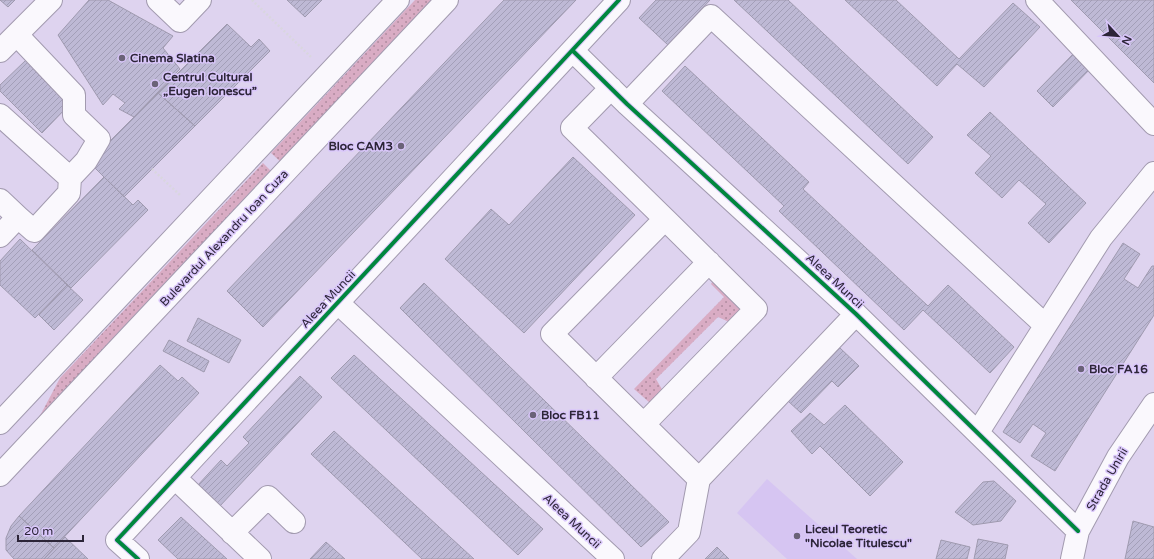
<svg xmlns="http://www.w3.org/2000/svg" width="1154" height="559" font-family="'Varela Round',sans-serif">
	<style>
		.built { fill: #d6c5f2 }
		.grass { fill: url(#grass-dots) }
		.building { fill: url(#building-hatch); stroke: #9f9aaf }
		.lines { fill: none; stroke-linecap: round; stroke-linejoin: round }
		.minor-casing { stroke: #a29aaf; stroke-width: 24 }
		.major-casing { stroke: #a29aaf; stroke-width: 24 }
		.path { stroke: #d9d6df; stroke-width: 2.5; stroke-dasharray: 2 2; stroke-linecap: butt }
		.minor { stroke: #faf8fd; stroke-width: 22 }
		.major { stroke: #faf8fd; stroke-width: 22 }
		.cycleway-casing { stroke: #dac7fb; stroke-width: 6 }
		.cycleway { stroke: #00873e; stroke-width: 4 }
		.poi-dot { fill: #6a6278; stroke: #dac7fb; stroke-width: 1.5 }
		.labels { text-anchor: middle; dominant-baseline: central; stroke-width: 3; stroke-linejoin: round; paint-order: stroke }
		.poi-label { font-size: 12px; font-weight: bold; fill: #2c2538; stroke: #dac7fb; text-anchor: start }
		.street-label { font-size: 12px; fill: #2c2538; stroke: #dac7fb }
	</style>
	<defs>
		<pattern id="grass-dots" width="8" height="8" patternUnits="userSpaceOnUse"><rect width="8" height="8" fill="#d9acc4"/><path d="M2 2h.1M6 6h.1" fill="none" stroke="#b08ca0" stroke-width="1.8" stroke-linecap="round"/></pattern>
		<pattern id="building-hatch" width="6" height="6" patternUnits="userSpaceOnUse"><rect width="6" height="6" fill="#beb9d5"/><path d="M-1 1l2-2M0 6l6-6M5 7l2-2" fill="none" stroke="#a39fb8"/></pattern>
	</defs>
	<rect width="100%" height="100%" fill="#ded3ef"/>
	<path class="built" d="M767 479 857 559H787L737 513Z"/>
	<path class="grass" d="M415 0H440L285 166 271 153Z
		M263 163 276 176 35 423 42 412 60 378Z
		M715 277 744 304 742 314 729 322 718 317 656 379 663 391 650 403 634 389 724 297 711 284Z"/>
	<path class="building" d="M0 0H15L8 7Z
		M89 0H108L173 36 163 48 180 69 134 117 119 109 125 103 113 94 103 105 58 35Z
		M287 0H322L305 17Z
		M504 0H576L263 327 227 291Z
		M656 0H710L668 45 639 18Z
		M734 0H788L933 137 908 164Z
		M845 0H896L959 59 1013 3 1040 27 984 87 957 64 937 86Z
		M1071 0H1154V83Z
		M227 24 251 47 259 39 270 51 195 126 158 93Z
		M1077 50 1094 65 1053 107 1037 91Z
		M26 60 71 103 42 133 0 91V85Z
		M685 66 809 182 803 189 928 306 948 285 1014 347 990 373 923 310 904 330 779 211 784 206 662 91Z
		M158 93 195 126 124 197 89 162Z
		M990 112 1086 203 1049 243 1028 223 1046 204 1019 180 1002 198 975 173 991 156 967 135Z
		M573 157 635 215 524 333 445 259 491 209 509 225Z
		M104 177 133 205 138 200 148 210 71 288 32 250Z
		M20 239 67 285 35 318 0 285V261Z
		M1123 243 1140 254 1124 279 1138 288 1152 266H1154V315L1055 471 1031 456 1046 433 1033 424 1020 443 1003 432Z
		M424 283 669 522 641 547 400 308Z
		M67 285 83 300 54 330 39 315Z
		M198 318 241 340 229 363 187 341Z
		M169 340 209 361 204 372 163 351Z
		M840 348 859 366 838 387 832 381 801 413 788 401Z
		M354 355 543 529 518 555 331 378Z
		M160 365 178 381 182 377 199 393 54 548 19 516Z
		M300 376 322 397 219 507 197 486 221 460 227 466 249 443 243 437Z
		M845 405 903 462 870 496 820 446 812 454 791 431 810 413 824 425Z
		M334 431 474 559H422L311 454Z
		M994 481 1016 501 1001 521 973 525 955 512 983 482Z
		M19 516 54 548 44 559H14L6 550V538L11 526Z
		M181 517 227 559H178L158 540Z
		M1133 521 1154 527V559H1125Z
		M65 537 88 559H44Z
		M978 539 1008 545 1005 559H974Z
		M941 540 970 547 967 559H936Z
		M326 542 345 559H310Z
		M717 547 729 559H705Z"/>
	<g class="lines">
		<defs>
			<path id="minor" d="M158 0 180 21 200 0
				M1037 0 1154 124
				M0 51 51 0
				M573 51 627 104 856 314 1078 531
				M611 88 572 128 665 219 552 334 699 479
				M627 104 711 16 1045 325
				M0 115 70 178 86 161 99 139 74 115V95L17 35
				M0 200 18 217
				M0 236 18 217 34 231 69 193 70 178
				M338 303 613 559
				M596 378 709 262
				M644 424 756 309 665 219
				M978 432 1101 238 1154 173
				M175 478 260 559
				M232 533 268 497 294 522
				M138 559 117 540 619 0
				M663 559 689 532 699 479 856 314
				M1072 559 1078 531 1118 457 1154 404"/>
			<path id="major" d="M0 423 398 0
				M0 475 447 0"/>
		</defs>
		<use href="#minor" class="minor-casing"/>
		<use href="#major" class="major-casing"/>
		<path class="path" d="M252 0 311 57
			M152 169 180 195"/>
		<use href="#minor" class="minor"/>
		<use href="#major" class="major"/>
		<defs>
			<path id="cycleway" d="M573 51 627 104 856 314 1078 531
				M138 559 117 540 619 0"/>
		</defs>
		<use href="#cycleway" class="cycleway-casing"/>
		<use href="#cycleway" class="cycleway"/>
	</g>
	<g class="poi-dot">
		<circle cx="122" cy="58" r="4"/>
		<circle cx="155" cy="84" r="4"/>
		<circle cx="401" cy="146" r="4"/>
		<circle cx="1081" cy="369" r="4"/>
		<circle cx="533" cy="415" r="4"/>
		<circle cx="797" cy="536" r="4"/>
	</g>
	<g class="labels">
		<g class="poi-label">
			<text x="130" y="58">Cinema Slatina</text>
			<text x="163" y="77">Centrul Cultural<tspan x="163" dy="14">„Eugen Ionescu”</tspan></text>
			<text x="393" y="146" text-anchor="end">Bloc CAM3</text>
			<text x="1089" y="369">Bloc FA16</text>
			<text x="541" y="415">Bloc FB11</text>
			<text x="805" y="529">Liceul Teoretic<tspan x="805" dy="14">"Nicolae Titulescu"</tspan></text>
		</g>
		<g class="street-label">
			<text transform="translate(224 238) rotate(-47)">Bulevardul Alexandru Ioan Cuza</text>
			<text transform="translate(835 281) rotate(43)">Aleea Muncii</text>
			<text transform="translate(328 299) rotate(-47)">Aleea Muncii</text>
			<text transform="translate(1107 479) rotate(-60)">Strada Unirii</text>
			<text transform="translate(572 521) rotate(43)">Aleea Muncii</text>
		</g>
	</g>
	<g transform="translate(1118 36) rotate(116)" stroke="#dac7fb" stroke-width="3" paint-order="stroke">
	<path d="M0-3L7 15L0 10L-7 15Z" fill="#2c2538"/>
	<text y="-6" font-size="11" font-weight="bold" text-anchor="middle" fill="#2c2538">N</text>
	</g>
	<path d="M18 535v6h65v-6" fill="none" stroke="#2c2538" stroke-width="2"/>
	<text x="24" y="535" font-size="12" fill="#2c2538" stroke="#dac7fb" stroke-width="3" paint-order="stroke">20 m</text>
</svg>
